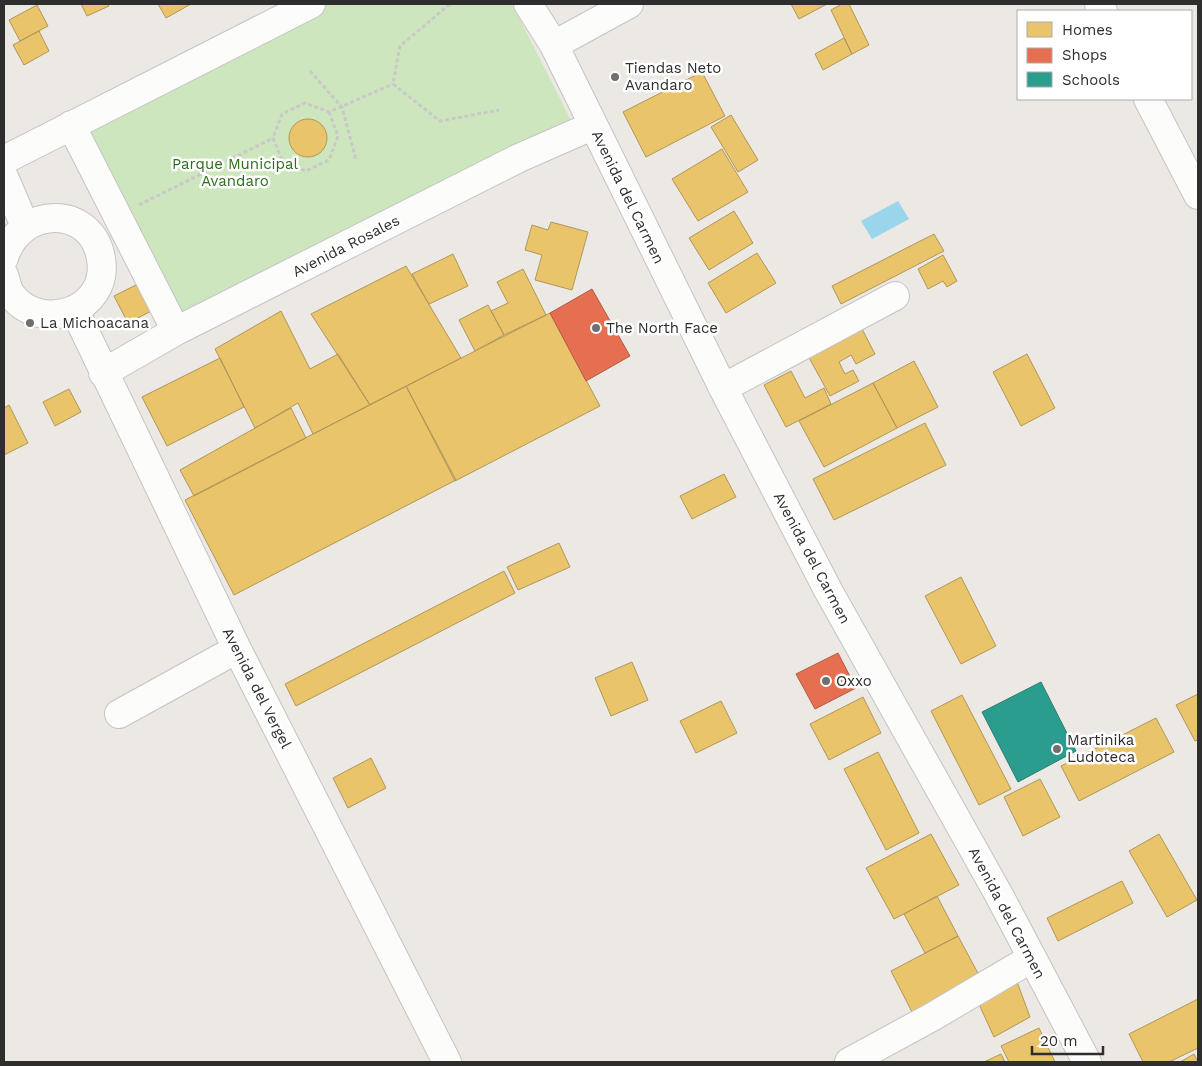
<svg xmlns="http://www.w3.org/2000/svg" width="1202" height="1066" font-family="'Work Sans',sans-serif">
	<style>
		.green { fill: #cee6be }
		.water { fill: #99d6ec }
		.homes { fill: #e9c46a; stroke: #b19758 }
		.shops { fill: #e76f51; stroke: #b05c46 }
		.schools { fill: #2a9d8f; stroke: #2b7c72 }
		.lines { fill: none; stroke-linecap: round; stroke-linejoin: round }
		.minor-casing { stroke: #c5c4c5; stroke-width: 30 }
		.path { stroke: #c9c9c8; stroke-width: 3; stroke-dasharray: 4 2.5; stroke-linecap: butt }
		.minor { stroke: #fcfcfb; stroke-width: 28 }
		.poi-dot { fill: #706f6e; stroke: #fff; stroke-width: 2 }
		.labels { text-anchor: middle; dominant-baseline: central; stroke-width: 5; stroke-linejoin: round; paint-order: stroke }
		.poi-label { font-size: 15px; fill: #2e2e2e; stroke: #fff; text-anchor: start }
		.park-label { font-size: 15px; fill: #2c6e1b; stroke: #fff }
		.street-label { font-size: 15px; fill: #2e2e2e; stroke: #fff }
	</style>
	<rect width="100%" height="100%" fill="#ece8e4"/>
	<path class="green" d="M322 4H512L574 126 186 324 82 122Z"/>
	<path class="water" d="M898 201 909 219 872 239 861 221Z"/>
	<path class="homes" d="M81 4H108L109 6 87 16Z
		M158 4H191L166 18Z
		M791 4H827L799 19Z
		M842 4H849L869 45 852 54 831 10Z
		M37 5 48 26 20 41 9 20Z
		M39 31 49 51 24 65 13 45Z
		M844 38 852 54 823 70 815 54Z
		M702 72 725 116 646 157 623 112Z
		M731 115 758 160 738 172 711 127Z
		M289 138a19 19 0 1 1 38 0a19 19 0 1 1-38 0Z
		M722 149 748 192 698 221 672 179Z
		M734 211 753 243 709 270 689 238Z
		M551 222 588 232 572 290 535 280 542 255 525 250 532 225 548 230Z
		M934 234 944 251 841 304 832 286Z
		M757 253 776 283 726 313 708 283Z
		M453 254 468 286 429 304 412 274Z
		M943 255 957 281 947 287 943 281 928 289 918 269Z
		M406 266 461 358 370 405 311 314Z
		M523 269 546 315 504 335 491 311 508 303 497 282Z
		M144 281 157 308 128 323 114 296Z
		M488 305 504 335 475 351 459 320Z
		M281 311 310 369 338 354 370 405 313 434 298 403 255 428 215 349Z
		M550 313 600 406 455 481 406 386Z
		M860 325 875 354 856 364 851 355 839 362 845 374 853 370 859 381 830 396 807 354Z
		M1027 354 1055 408 1021 426 993 372Z
		M220 358 244 407 167 446 142 397Z
		M914 361 938 407 897 428 873 383Z
		M791 371 805 398 824 388 831 404 786 427 764 385Z
		M873 383 897 428 824 467 799 421Z
		M406 386 456 480 234 595 185 500Z
		M69 389 81 412 55 426 43 402Z
		M9 405 28 443 4 455V408Z
		M291 408 306 438 194 496 180 470Z
		M925 423 946 465 834 520 813 479Z
		M724 474 736 497 692 519 680 496Z
		M559 543 570 567 518 590 507 567Z
		M504 571 515 593 296 706 285 684Z
		M961 577 996 646 961 664 925 596Z
		M632 662 648 700 611 716 595 678Z
		M1198 694V740L1195 741 1176 705Z
		M962 695 1011 789 979 805 931 711Z
		M863 697 881 733 829 760 810 724Z
		M721 701 737 733 696 753 680 721Z
		M1156 718 1174 752 1079 801 1061 766Z
		M878 752 919 833 886 850 844 769Z
		M371 758 386 788 348 808 333 778Z
		M1040 779 1060 817 1023 836 1004 797Z
		M931 834 959 885 894 919 866 868Z
		M1159 834 1197 900 1167 917 1129 851Z
		M1122 881 1133 903 1058 941 1047 918Z
		M937 896 958 936 925 953 904 914Z
		M958 936 980 977 912 1012 891 971Z
		M1016 979 1030 1017 994 1037 977 1000Z
		M1198 999V1048L1169 1062H1143L1129 1034Z
		M1039 1028 1055 1062H1009L1001 1046Z
		M1001 1054 1005 1062H984Z
		M1194 1054 1198 1062H1180Z"/>
	<path class="shops" d="M592 289 630 356 586 381 550 313Z
		M838 653 856 688 815 709 796 674Z"/>
	<path class="schools" d="M1041 682 1076 751 1018 782 982 712Z"/>
	<g class="lines">
		<defs>
			<path id="minor" d="M528 4 554 45 723 388 829 592 999 895 1087 1062
				M1099 4 1103 11
				M554 45 629 4
				M1148 99 1198 195
				M71 125 176 331
				M4 160 311 4
				M4 177 25 226
				M4 258C20 204 93 205 101 259 110 311 39 335 10 293 7 288 6 280 4 275
				M75 311 237 649 447 1062
				M103 373 176 331 519 158 592 126
				M723 388 895 296
				M119 714 237 649
				M849 1062 932 1017 1032 958"/>
		</defs>
		<use href="#minor" class="minor-casing"/>
		<path class="path" d="M450 4 400 46 393 84 440 121 499 110
			M310 71 342 107 356 160
			M329 112 338 136 329 160 306 171 283 162 273 138 282 114 305 103 329 112 393 84
			M139 205 273 138"/>
		<use href="#minor" class="minor"/>
	</g>
	<g class="poi-dot">
		<circle cx="615" cy="77" r="5"/>
		<circle cx="30" cy="323" r="5"/>
		<circle cx="596" cy="328" r="5"/>
		<circle cx="826" cy="681" r="5"/>
		<circle cx="1057" cy="749" r="5"/>
	</g>
	<g class="labels">
		<g class="poi-label">
			<text x="625" y="68">Tiendas Neto<tspan x="625" dy="17">Avandaro</tspan></text>
			<text x="40" y="323">La Michoacana</text>
			<text x="606" y="328">The North Face</text>
			<text x="836" y="681">Oxxo</text>
			<text x="1067" y="740">Martinika<tspan x="1067" dy="17">Ludoteca</tspan></text>
		</g>
		<g class="park-label">
			<text x="235" y="164">Parque Municipal<tspan x="235" dy="17">Avandaro</tspan></text>
		</g>
		<g class="street-label">
			<text transform="translate(628 197) rotate(64)">Avenida del Carmen</text>
			<text transform="translate(346 246) rotate(-27)">Avenida Rosales</text>
			<text transform="translate(812 558) rotate(62)">Avenida del Carmen</text>
			<text transform="translate(257 688) rotate(63)">Avenida del Vergel</text>
			<text transform="translate(1007 913) rotate(62)">Avenida del Carmen</text>
		</g>
	</g>
	<rect width="1202" height="1066" fill="none" stroke="#2e2e2e" stroke-width="10"/>
	<rect x="1017" y="10" width="175" height="90" fill="#ffffff" stroke="#ababab"/>
	<rect x="1027" y="22" width="25" height="15" fill="#e9c46a" stroke="#ababab"/>
	<text x="1062" y="35" font-size="15" fill="#2e2e2e">Homes</text>
	<rect x="1027" y="48" width="25" height="15" fill="#e76f51" stroke="#ababab"/>
	<text x="1062" y="60" font-size="15" fill="#2e2e2e">Shops</text>
	<rect x="1027" y="72" width="25" height="15" fill="#2a9d8f" stroke="#ababab"/>
	<text x="1062" y="85" font-size="15" fill="#2e2e2e">Schools</text>
	<path d="M1032 1046v8h71v-8" fill="none" stroke="#2e2e2e" stroke-width="2.5"/>
	<text x="1040" y="1046" font-size="15" fill="#2e2e2e" stroke="#ffffff" stroke-width="4" paint-order="stroke">20 m</text>
</svg>
